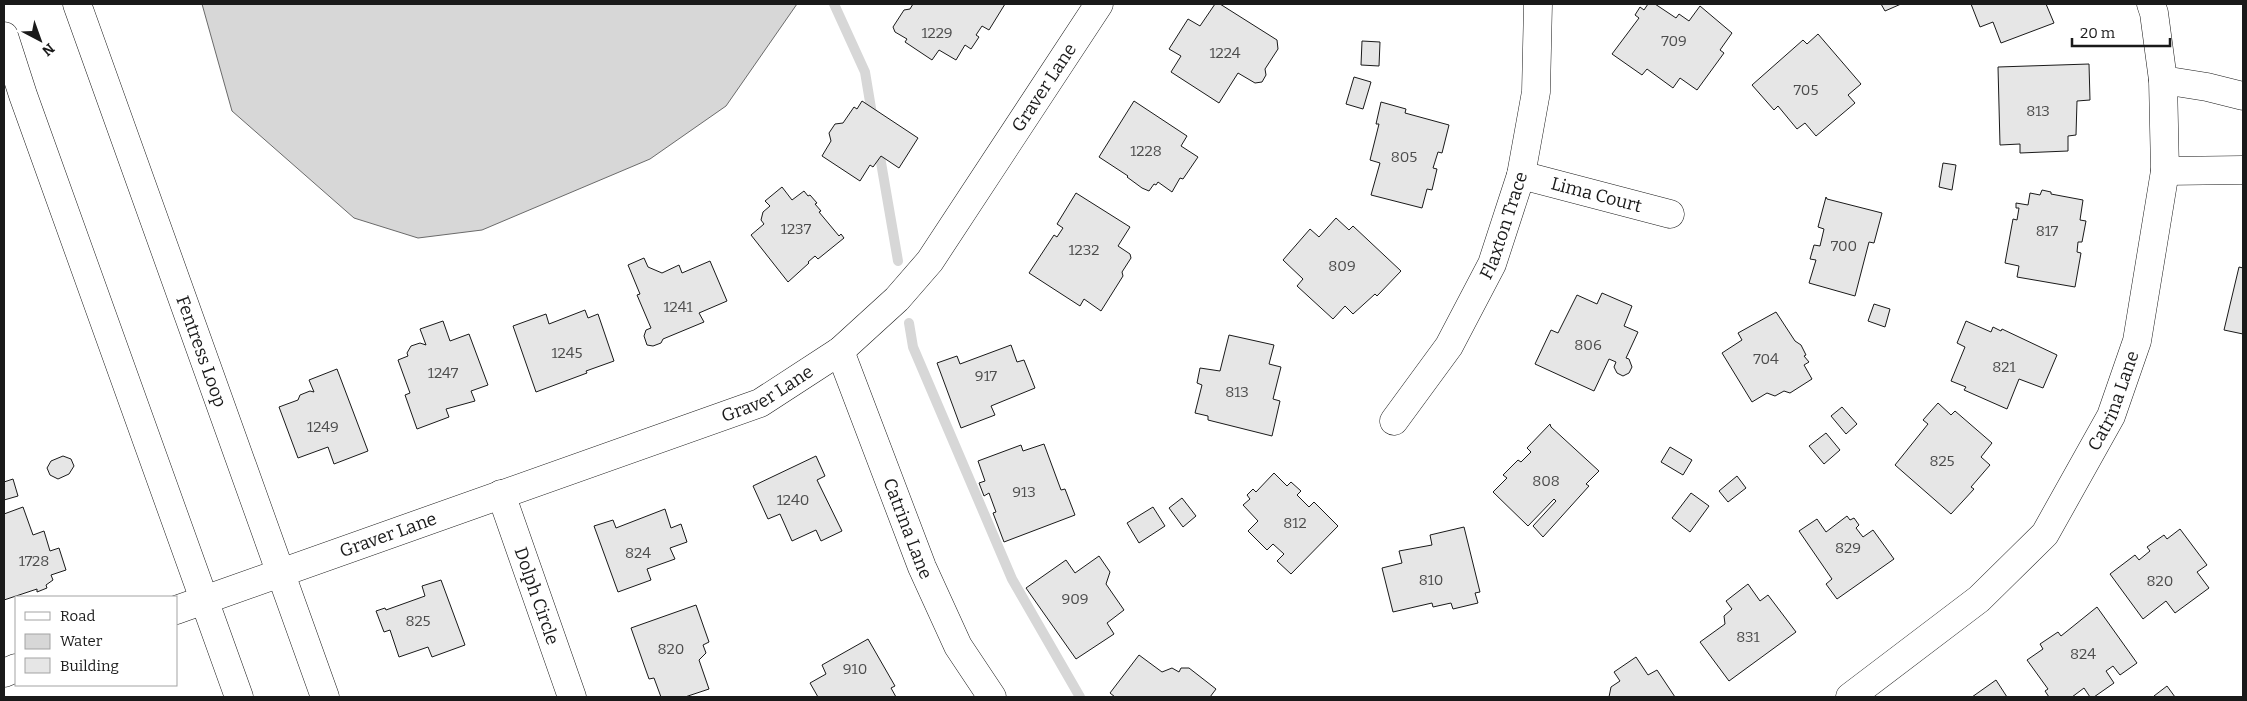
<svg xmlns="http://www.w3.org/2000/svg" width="2247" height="701" font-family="Bitter,serif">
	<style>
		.water { fill: #d7d7d7; stroke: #6a6a6a }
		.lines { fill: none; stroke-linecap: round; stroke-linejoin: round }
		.stream { stroke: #d7d7d7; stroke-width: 10 }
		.building { fill: #e6e6e6; stroke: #1a1a1a }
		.minor-casing { stroke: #1a1a1a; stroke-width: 29 }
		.tertiary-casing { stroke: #1a1a1a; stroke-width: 29 }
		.minor { stroke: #fff; stroke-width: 28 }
		.tertiary { stroke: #fff; stroke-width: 28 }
		.labels { text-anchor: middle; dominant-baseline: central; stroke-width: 4; stroke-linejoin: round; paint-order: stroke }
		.number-label { font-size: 15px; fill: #4d4d4d }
		.street-label { font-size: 18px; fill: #1a1a1a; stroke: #fff }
	</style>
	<rect width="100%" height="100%" fill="#fff"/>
	<path class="water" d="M202 4H797L726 106 650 159 482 230 418 238 354 218 232 111Z"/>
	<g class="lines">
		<path class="stream" d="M834 4 865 72 873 120
			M878 145 898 261
			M909 323 913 347 1012 579 1080 697"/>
	</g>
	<path class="building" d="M913 4H1005L989 30 982 26 976 35 979 37 971 49 965 45 956 60 939 50 932 60 905 42 907 39 895 32 893 27 904 10 910 9Z
		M1215 4H1220L1277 40 1278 49 1265 69 1266 75 1262 82 1255 83 1238 73 1219 103 1171 72 1181 56 1169 49 1188 19 1200 26Z
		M1648 4H1655L1676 18 1679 14 1689 21 1700 6 1732 33 1720 50 1724 53 1697 90 1680 78 1673 88 1647 69 1642 75 1612 54 1639 18 1635 15 1640 7 1644 10Z
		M1881 4H1901L1885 11Z
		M1971 4H2046L2054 23 2001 43 1993 22 1980 27Z
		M1818 34 1861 84 1848 95 1855 103 1816 136 1805 123 1797 129 1778 106 1774 110 1752 85 1803 40 1807 44Z
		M1362 41 1380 42 1379 66 1361 65Z
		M2089 64 2090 100 2077 101 2076 135 2068 136V151L2020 153V144L2000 145 1998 67Z
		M1354 77 1371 82 1363 109 1346 104Z
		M862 101 918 138 899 168 881 156 873 167 870 165 860 181 822 156 831 141 829 133 835 124 843 123 854 107 857 109Z
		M1134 101 1187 136 1181 146 1198 157 1183 179 1180 178 1172 192 1158 182 1156 185 1154 184 1149 191 1142 188 1127 177 1128 176 1099 157Z
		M1381 102 1406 109 1405 113 1449 125 1442 153 1438 152 1433 168 1437 169 1432 190 1427 189 1422 208 1371 195 1380 163 1370 160 1379 124H1376Z
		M1943 163 1956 165 1952 190 1939 187Z
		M782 187 792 200 804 191 808 196 810 195 817 203 815 204 821 211 819 212 839 236 841 234 844 238 818 259 815 256 808 262 809 263 788 282 751 235 764 224 761 220 763 212 770 206 765 201Z
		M2042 190 2051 192V194L2083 200 2080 220 2086 221 2082 242H2078L2077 252 2081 253 2075 287 2017 277 2019 266 2005 263 2013 219 2017 220 2019 208H2016V203L2028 205 2030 193 2040 195Z
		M1076 193 1130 227 1118 246 1130 254 1131 258 1122 272 1123 276 1101 311 1084 299 1080 306 1029 273 1054 235 1057 237 1063 228 1057 224Z
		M1826 197 1827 199 1882 213 1874 243 1869 242 1855 296 1809 283 1816 260 1810 259 1814 245 1820 246 1824 229 1818 227Z
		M1336 218 1349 230 1353 226 1401 271 1377 296 1375 294 1353 314 1345 306 1333 319 1297 286 1303 279 1283 260 1310 229 1319 237Z
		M644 258 648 267 662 273 679 265 682 273 710 261 727 301 699 313 704 322 663 339 661 343 653 346 647 345 644 336 646 330 651 328 637 295 640 294 628 265Z
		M2239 267 2243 268V334L2224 330Z
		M1602 293 1632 306 1624 326 1638 332 1626 358 1629 359 1632 367 1629 373 1623 376 1617 373 1614 367 1616 362 1609 359 1594 391 1535 364 1551 330 1558 333 1577 295 1597 304Z
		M1874 304 1890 309 1885 327 1868 321Z
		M585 310 588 318 598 314 614 361 586 371 587 373 536 392 513 326 546 314 549 324Z
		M1776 312 1795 341 1801 345 1806 355 1804 356 1809 362 1804 365 1812 379 1790 393 1784 391 1775 396 1767 393 1752 402 1722 353 1742 340 1738 333Z
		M443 321 450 341 469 334 488 385 471 391 475 401 446 409 449 417 417 429 405 395 410 393 398 360 408 356 407 353 411 346 420 343 426 345 420 329Z
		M1966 321 1991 332 1993 327 2001 331 2002 329 2057 355 2043 388 2019 379 2007 409 1964 390 1966 387 1951 381 1965 347 1957 343Z
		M1229 335 1274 345 1269 364 1281 367 1273 399 1280 401 1272 436 1208 420V416L1195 413 1202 385 1197 383 1200 368 1220 371Z
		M1011 345 1017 362 1024 360 1035 388 991 406 995 415 961 428 937 363 957 356 960 364Z
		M337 369 368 451 334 464 328 447 298 458 279 407 298 400 300 395 310 391 314 392 309 380Z
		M1938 403 1951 415 1955 411 1992 443 1981 457 1990 465 1971 487 1974 489 1951 514 1895 465 1928 424 1923 420Z
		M1842 407 1857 424 1846 434 1831 416Z
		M1550 424 1551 427 1599 471 1586 484 1589 486 1543 537 1533 526 1556 501 1554 499 1528 526 1493 492 1507 478 1503 475 1518 460 1521 462 1531 452 1527 448Z
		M1826 433 1840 450 1824 464 1809 446Z
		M1044 444 1061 490 1065 489 1075 515 1004 542 993 513 996 512 989 493 984 496 979 483 985 481 978 461 1021 445 1023 451Z
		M1670 447 1692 460 1683 475 1661 462Z
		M63 456 71 459 74 466 69 474 58 479 50 475 47 468 51 461Z
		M816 456 825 476 817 480 842 531 821 541 816 530 792 541 780 514 768 519 753 486Z
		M1274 473 1287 486 1291 482 1301 491 1297 495 1309 507 1314 502 1338 526 1291 574 1277 561 1284 554 1273 544 1267 550 1248 531 1258 521 1243 505 1250 499 1247 495 1253 489 1256 492Z
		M1737 476 1746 488 1728 502 1719 491Z
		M13 479 18 496 4 500V482Z
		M1691 493 1709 506 1690 532 1672 518Z
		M1182 498 1196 516 1183 527 1169 508Z
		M23 507 33 535 44 531 50 551 59 548 66 570 51 575 53 580 46 585 47 588 37 592V589L4 600V514Z
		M1153 507 1165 526 1139 543 1127 523Z
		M665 509 671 528 681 524 687 542 670 548 675 559 647 569 651 580 618 592 594 526 613 520 616 528Z
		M1847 516 1850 520 1854 518 1859 525 1856 528 1863 537 1873 530 1894 559 1837 599 1826 584 1832 579 1799 531 1817 519 1826 532Z
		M1464 527 1480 592 1475 593 1478 603 1453 609 1451 603 1433 607 1432 603 1393 612 1382 568 1402 563 1399 551 1432 545 1430 535Z
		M2180 529 2207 565 2197 572 2209 588 2175 613 2166 601 2143 619 2110 574 2135 555 2139 560 2150 551 2147 547 2164 535 2167 539Z
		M1099 556 1110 572 1106 584 1124 610 1107 623 1114 634 1076 659 1026 588 1066 560 1075 573Z
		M441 580 465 645 432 657 428 647 399 657 390 630 384 632 376 611 385 608 386 610 425 596 422 586Z
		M1748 584 1760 601 1768 595 1796 632 1729 681 1700 642 1725 624 1724 616 1732 609 1726 601Z
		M696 605 709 642 703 645 706 653 699 660 709 689 685 697H661L654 678 649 679 631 628Z
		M2097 607 2137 663 2120 675 2113 666 2106 671 2114 683 2094 697H2090L2084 688 2072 697H2049L2045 691 2048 689 2027 660 2043 649 2040 644 2058 632 2061 636Z
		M868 639 895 686 891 688 896 697H818L810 683 826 674 822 665Z
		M1139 655 1162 672 1172 668 1179 672 1181 668H1189L1216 689 1210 697H1115L1110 693Z
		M1636 657 1648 675 1657 670 1675 697H1609L1611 687 1620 681 1614 672Z
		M1996 680 2007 697H1972Z
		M2167 686 2175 697H2156L2154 696Z"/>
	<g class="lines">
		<defs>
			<g id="minor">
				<path d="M2163 80 2207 87 2243 96"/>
				<path d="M2165 171 2243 170"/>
				<path id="s1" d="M1521 175 1670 214"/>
				<path id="s2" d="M840 351 922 567 958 646 992 697"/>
				<path id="s3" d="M1394 421 1449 346 1492 264 1521 175 1536 92 1538 4"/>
				<path id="s4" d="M501 494 572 697"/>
				<path id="s5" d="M176 610 760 403 840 351 897 299 930 261 1099 4"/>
				<path d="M4 673 16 668"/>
				<path id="s6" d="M1850 697 1979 599 2045 534 2111 416 2137 341 2165 171 2163 80 2154 13 2151 4"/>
			</g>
			<g id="tertiary">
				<path id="s7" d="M77 4 325 697"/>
				<path d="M4 36 23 95 239 697"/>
			</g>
		</defs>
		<use href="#minor" class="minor-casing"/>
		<use href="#tertiary" class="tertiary-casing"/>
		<use href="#minor" class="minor"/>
		<use href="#tertiary" class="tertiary"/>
	</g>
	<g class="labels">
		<g class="number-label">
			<text x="937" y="33">1229</text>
			<text x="1674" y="41">709</text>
			<text x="1225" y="53">1224</text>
			<text x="1806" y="90">705</text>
			<text x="2038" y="111">813</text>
			<text x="1146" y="151">1228</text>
			<text x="1404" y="157">805</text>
			<text x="796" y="229">1237</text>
			<text x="2047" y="231">817</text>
			<text x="1844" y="246">700</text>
			<text x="1084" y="250">1232</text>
			<text x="1342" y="266">809</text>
			<text x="678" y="307">1241</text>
			<text x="1588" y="345">806</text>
			<text x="567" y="353">1245</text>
			<text x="1766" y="359">704</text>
			<text x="2004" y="367">821</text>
			<text x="443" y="373">1247</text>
			<text x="986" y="376">917</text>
			<text x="1237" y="392">813</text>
			<text x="323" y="427">1249</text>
			<text x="1942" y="461">825</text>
			<text x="1546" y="481">808</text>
			<text x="1024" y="492">913</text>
			<text x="793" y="500">1240</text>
			<text x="1295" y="523">812</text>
			<text x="1848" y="548">829</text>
			<text x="638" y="553">824</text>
			<text x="34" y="561">1728</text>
			<text x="1431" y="580">810</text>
			<text x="2160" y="581">820</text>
			<text x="1075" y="599">909</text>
			<text x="418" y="621">825</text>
			<text x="1748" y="637">831</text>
			<text x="671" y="649">820</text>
			<text x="2083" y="654">824</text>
			<text x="855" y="669">910</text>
		</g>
		<g class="street-label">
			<text stroke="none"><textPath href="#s5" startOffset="1050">Graver Lane</textPath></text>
			<text stroke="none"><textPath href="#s1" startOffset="78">Lima Court</textPath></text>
			<text stroke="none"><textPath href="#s3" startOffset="226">Flaxton Trace</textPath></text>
			<text stroke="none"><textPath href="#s7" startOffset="369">Fentress Loop</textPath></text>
			<text stroke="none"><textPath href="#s5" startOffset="630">Graver Lane</textPath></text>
			<text stroke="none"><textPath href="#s6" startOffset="405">Catrina Lane</textPath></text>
			<text stroke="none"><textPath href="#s2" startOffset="190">Catrina Lane</textPath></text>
			<text stroke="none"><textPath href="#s5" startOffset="225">Graver Lane</textPath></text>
			<text stroke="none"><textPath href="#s4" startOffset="108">Dolph Circle</textPath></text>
		</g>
	</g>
	<rect width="2247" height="701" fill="none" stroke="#1a1a1a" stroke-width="10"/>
	<rect x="15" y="596" width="162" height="90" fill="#ffffff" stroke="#a3a3a3"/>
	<rect x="25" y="612" width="25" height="8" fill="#ffffff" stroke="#a3a3a3"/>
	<text x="60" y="621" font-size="15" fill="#1a1a1a">Road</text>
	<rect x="25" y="634" width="25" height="15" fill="#d7d7d7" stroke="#a3a3a3"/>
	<text x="60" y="646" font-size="15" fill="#1a1a1a">Water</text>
	<rect x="25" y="658" width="25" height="15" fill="#e6e6e6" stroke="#a3a3a3"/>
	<text x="60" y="671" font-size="15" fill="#1a1a1a">Building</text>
	<g transform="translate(40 40) rotate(139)" stroke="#ffffff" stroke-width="4" paint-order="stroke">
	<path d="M0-4L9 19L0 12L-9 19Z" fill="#1a1a1a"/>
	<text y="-8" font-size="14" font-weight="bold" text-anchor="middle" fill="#1a1a1a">N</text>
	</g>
	<path d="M2072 38v8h98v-8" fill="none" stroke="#1a1a1a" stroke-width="2.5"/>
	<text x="2080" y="38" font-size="15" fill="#1a1a1a" stroke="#ffffff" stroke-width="4" paint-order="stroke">20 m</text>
</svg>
